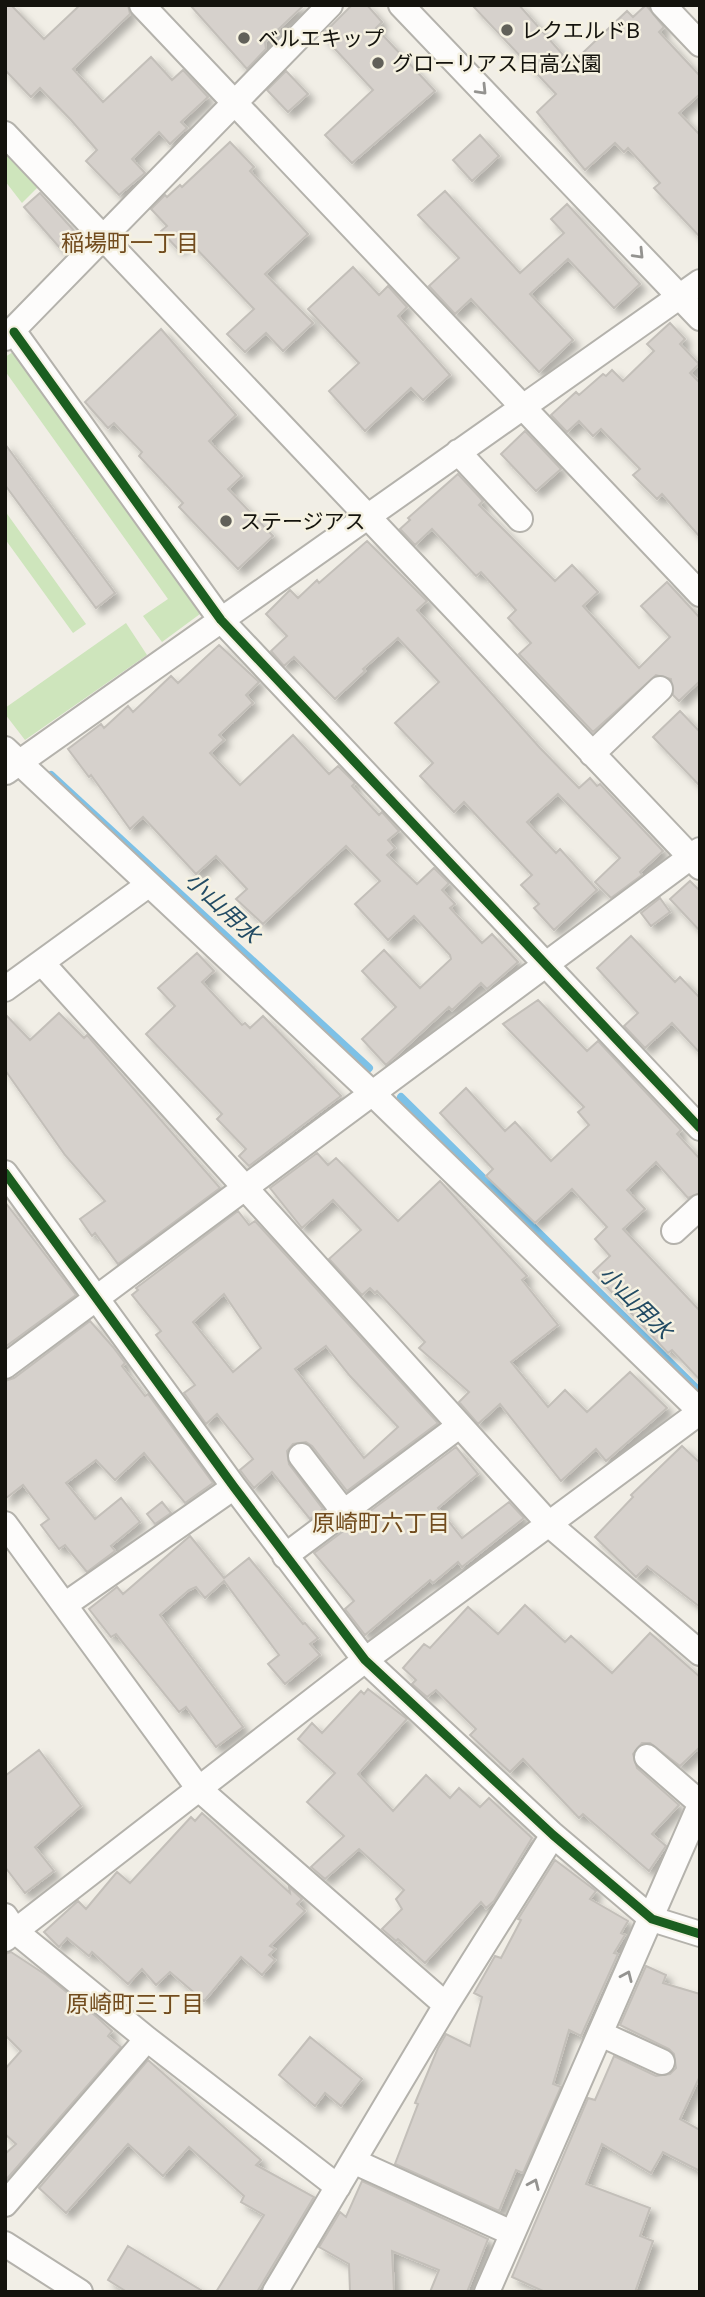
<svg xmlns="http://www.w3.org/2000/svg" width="705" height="2297" font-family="'Public Sans','Noto Sans JP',sans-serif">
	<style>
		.green { fill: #cee5bc }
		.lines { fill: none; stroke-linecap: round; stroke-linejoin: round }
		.stream { stroke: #7dc1e7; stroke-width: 8 }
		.building { fill: #d6d1cc; stroke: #c3bfb9; stroke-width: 2; fill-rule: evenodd; filter: url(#shadow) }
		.street-casing { stroke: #b4b2ac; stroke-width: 28 }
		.street { stroke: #fdfcfb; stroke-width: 24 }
		.cycleway-casing { stroke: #f5f1e1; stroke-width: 13 }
		.cycleway { stroke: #1b5e20; stroke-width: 9 }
		.oneway { stroke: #949390 }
		.poi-dot { fill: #616059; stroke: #f5f1e1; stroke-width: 2.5 }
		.labels { text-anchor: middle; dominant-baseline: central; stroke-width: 5; stroke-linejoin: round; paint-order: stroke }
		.poi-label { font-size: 21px; fill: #14130d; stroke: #f5f1e1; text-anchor: start }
		.neighbourhood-label { font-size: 23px; fill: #724c1e; stroke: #f5f1e1 }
		.water-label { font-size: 23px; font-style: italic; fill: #224b64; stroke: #f5f1e1 }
	</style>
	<defs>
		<filter id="shadow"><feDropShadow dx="6" dy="6" stdDeviation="3.5" flood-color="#0004"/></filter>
	</defs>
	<rect width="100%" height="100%" fill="#f1eee6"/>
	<path class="green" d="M5 151 39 186 22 203 5 181Z
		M13 352 200 614 162 642 143 616 168 599 5 371V357Z
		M5 511 86 624 73 633 5 539Z
		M126 623 147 655 25 740 5 714V708Z"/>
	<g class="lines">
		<path class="stream" d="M51 775 369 1068
			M401 1097 695 1387"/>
	</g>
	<path class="building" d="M5 5H11L44 39 80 5H128L130 14 73 69 103 102 151 57 172 80 183 70 208 97 181 122 187 128 170 144 159 132 132 159 145 173 119 195 86 161 97 150 71 120 40 88 31 97 5 70Z
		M190 5H304L265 42 266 49 247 69Z
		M352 5H367L382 22 376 28 435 91 352 163 325 135 373 90 322 35Z
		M472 5H519L571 64 627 11 633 17 646 5 664 27 659 32 700 76V94L679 113 700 135V237L654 188 660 183 628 148 624 152 615 143 585 170 537 112 556 94Z
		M286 71 308 94 288 112 267 90Z
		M480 135 499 156 472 181 453 160Z
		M230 142 254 167 250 171 308 234 265 274 313 323 283 351 266 333 245 352 227 334 254 309 188 240 178 249 161 231 167 226 151 209 165 195 167 197 180 185 182 187Z
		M445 191 520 273 564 233 551 219 567 204 640 284 614 308 568 259 530 294 573 340 539 372 471 299 455 314 429 286 459 258 418 215Z
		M40 193 77 234 60 248 24 207Z
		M353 267 379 295 388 286 407 307 398 316 450 375 423 400 411 388 365 431 329 391 359 363 308 309Z
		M670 323 685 339 680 344 699 364 690 373 700 383V537L662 494 657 499 633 475 640 469 601 429 593 436 579 421 567 432 551 415 576 392 579 395 603 374 606 376 612 370 623 381 654 351 647 344Z
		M161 329 236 415 209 441 242 476 228 489 273 536 238 569 179 507 183 503 139 456 142 452 114 423 108 428 85 402Z
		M525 431 561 469 536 491 501 454Z
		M5 444 115 593 96 608 5 485Z
		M458 474 483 501 479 505 555 581 572 565 598 592 583 606 639 668 670 637 641 606 667 582 700 618V681L679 701 673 695 671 679 656 675 593 732 519 654 531 643 508 618 516 610 481 572 476 576 432 529 415 545 400 529 410 520 408 518Z
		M367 541 427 601 417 610 540 748 579 788 590 778 597 786 600 784 663 851 640 872 642 875 611 898 595 882 620 858 558 794 527 822 556 853 560 849 597 890 554 930 534 908 539 904 521 885 532 875 464 802 454 812 420 776 433 763 395 723 439 682 398 638 363 669 365 671 335 699 294 657 284 666 271 651 287 636 266 614 290 590 298 598 317 580 319 583Z
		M219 645 259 682 246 695 253 703 219 735 224 740 210 753 240 785 293 735 329 774 338 766 355 783 352 786 379 815 382 812 399 831 388 840 395 848 387 855 417 884 434 868 449 883 442 890 455 904 450 908 482 943 492 934 518 962 487 989 481 983 452 1010 449 1007 386 1065 362 1039 396 1007 362 971 384 950 420 988 451 959 450 955 414 916 388 940 355 904 380 881 346 846 263 924 236 899 247 889 216 856 196 874 143 817 130 829 91 775 89 777 68 749 101 724 104 728 128 706 133 712 171 676 178 683Z
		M680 711 700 732V786L653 737Z
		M690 881 700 891V931L670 899Z
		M660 898 670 912 651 926 641 913Z
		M631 936 675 982 680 977 700 998V1053L672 1023 645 1048 624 1026 638 1013 597 968Z
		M197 953 214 971 202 982 242 1025 245 1023 250 1028 263 1016 341 1096 249 1166 239 1156 246 1149 217 1119 222 1114 146 1034 175 1006 158 988Z
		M538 1000 587 1051 598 1041 681 1130 677 1134 700 1159V1193L688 1198 656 1162 627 1190 645 1209 623 1229 700 1311V1380L672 1350 668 1353 593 1272 610 1256 595 1239 607 1227 572 1189 535 1223 486 1176 493 1169 440 1113 466 1088 505 1131 515 1122 551 1161 589 1125 578 1112 584 1107 503 1024Z
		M59 1013 84 1038 87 1035 220 1188 118 1264 95 1233 92 1236 80 1219 105 1201 65 1155 5 1070V1014L30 1040Z
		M317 1153 328 1165 336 1158 398 1221 440 1181 527 1276 522 1280 558 1325 511 1362 548 1407 565 1390 587 1412 630 1372 667 1408 606 1461 596 1449 561 1481 500 1404 478 1424 459 1402 469 1392 419 1348 425 1342 377 1291 375 1293 370 1288 362 1295 329 1259 361 1230 333 1200 302 1228 270 1188Z
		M5 1202 76 1295 5 1347Z
		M238 1211 249 1225 255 1221 438 1423 347 1491 312 1446 306 1442 293 1444 287 1451 289 1464 323 1509 310 1519 272 1472 254 1488 249 1482 240 1470 253 1459 217 1414 206 1424 184 1393 195 1385 156 1335 161 1331 132 1295 138 1290 136 1288ZM224 1294 261 1348 233 1372 193 1322ZM326 1346 350 1376 398 1427 364 1458 295 1369Z
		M90 1321 113 1347 125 1363 122 1366 145 1396 148 1394 213 1483 185 1503 144 1453 115 1480 96 1460 66 1483 95 1519 121 1498 140 1522 111 1546 115 1551 87 1572 65 1545 59 1549 41 1525 49 1519 23 1485 5 1499V1381L14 1378Z
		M682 1446 700 1463V1607L647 1566 636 1577 595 1537 633 1497 631 1495Z
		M456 1447 478 1474 438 1508 462 1538 509 1502 524 1518 462 1567 458 1562 433 1583 430 1580 365 1635 345 1609 354 1601 314 1553Z
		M162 1502 171 1513 155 1524 147 1514Z
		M190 1536 224 1578 249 1558 303 1624 305 1623 318 1638 310 1644 320 1655 285 1684 268 1664 279 1655 224 1581 205 1598 196 1587 189 1590 160 1615 243 1727 216 1747 186 1707 179 1712 116 1634 111 1637 89 1609 117 1587 123 1594Z
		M525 1605 565 1642 571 1636 612 1673 650 1633 700 1677V1747L680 1766 650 1743H642L633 1754 637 1768 679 1805 652 1834 666 1846 649 1871 583 1814 579 1818 523 1759 510 1772 470 1735 476 1729 436 1690 427 1697 412 1684 416 1680 403 1668 424 1644 430 1648 468 1607 498 1634Z
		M368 1689 407 1719 358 1774 393 1811 426 1775 450 1798 459 1788 480 1807 489 1798 532 1838 494 1901 486 1908 481 1902 425 1963 398 1939 396 1941 382 1929 402 1909 396 1899 404 1890 359 1849 325 1879 311 1867 344 1836 307 1802 335 1773 298 1739 312 1723 322 1733 361 1691 364 1694Z
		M39 1750 81 1806 35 1847 54 1871 25 1893 5 1867V1776Z
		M202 1813 290 1893 289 1887 302 1899 297 1904 305 1911 270 1946 275 1949 269 1955 275 1960 262 1975 241 1957 204 2001 170 1972 156 1985 142 1969 128 1984 92 1952 89 1956 67 1938 59 1947 44 1932 78 1901 86 1909 117 1872 130 1883 191 1817 195 1821Z
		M555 1860 596 1891 590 1899 628 1921 621 1933 625 1935 614 1953 618 1954 581 2036 569 2030 553 2084 561 2087 523 2173 516 2170 499 2211 395 2164 418 2104 415 2103 438 2048 446 2034 470 2046 482 1997 474 1993 495 1956 501 1958 521 1920 518 1919Z
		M11 1952 46 1975 98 2018 112 2031 108 2036 121 2047 5 2181V2154L16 2144 5 2134V2069L21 2051 5 2035V1954Z
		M646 1966 666 1975 663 1983 700 1994V2076L680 2119 700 2130V2171L663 2152 651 2173 602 2144 586 2184 650 2208 640 2236 653 2241 635 2292H545L512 2277 588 2098 595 2100 614 2056 656 2076 670 2074 676 2068 674 2054 669 2049 620 2025Z
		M310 2037 362 2079 341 2106 325 2093 315 2106 279 2075Z
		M148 2060 261 2160 256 2165 314 2197 257 2292H216L264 2215 241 2202 244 2196 189 2147 163 2176 128 2144 66 2213 39 2188Z
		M362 2181 488 2239 467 2292H430L439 2270 392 2251 394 2292H350L349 2264 319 2247 340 2212 346 2217Z
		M128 2246 204 2292H127L108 2280Z"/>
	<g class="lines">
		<defs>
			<path id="street" d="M142 5 700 594
				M401 5 700 318
				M663 5 700 44
				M5 134 700 867
				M14 332 221 620 700 1128
				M5 338 330 5
				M458 452 520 519
				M5 749 372 1093 700 1411
				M592 754 660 689
				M6 772 700 282
				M42 963 550 1525 700 1653
				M5 989 148 885
				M5 1173 234 1487 365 1660 553 1835 652 1919 700 1934
				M674 1231 700 1207
				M5 1366 700 850
				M301 1456 344 1512
				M5 1524 199 1789 446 2005
				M285 1556 459 1426
				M66 1604 234 1487
				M647 1757 700 1803
				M5 1916 15 1931 147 2039 338 2187
				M5 1939 365 1660 700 1412
				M601 2034 662 2062
				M353 2161 512 2233
				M5 2204 147 2039
				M5 2244 80 2292
				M275 2292 446 2005 553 1835
				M487 2292 700 1805"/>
		</defs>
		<use href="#street" class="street-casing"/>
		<use href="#street" class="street"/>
		<defs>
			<path id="cycleway" d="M14 332 221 620 700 1128
				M5 1173 234 1487 365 1660 553 1835 652 1919 700 1934"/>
		</defs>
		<use href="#cycleway" class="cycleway-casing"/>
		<use href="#cycleway" class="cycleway"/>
	</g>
	<defs><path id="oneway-chevron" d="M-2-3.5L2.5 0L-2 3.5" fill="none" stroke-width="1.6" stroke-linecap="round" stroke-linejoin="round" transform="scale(1.75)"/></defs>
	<g class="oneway">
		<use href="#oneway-chevron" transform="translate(482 90) rotate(46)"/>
		<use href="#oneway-chevron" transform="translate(639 254) rotate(46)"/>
		<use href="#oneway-chevron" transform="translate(627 1976) rotate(-66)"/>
		<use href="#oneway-chevron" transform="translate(534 2184) rotate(-66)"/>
	</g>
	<g class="poi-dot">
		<circle cx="507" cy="30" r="7"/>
		<circle cx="244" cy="38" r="7"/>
		<circle cx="378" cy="63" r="7"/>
		<circle cx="226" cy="521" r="7"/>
	</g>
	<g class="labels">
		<g class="poi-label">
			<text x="521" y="30">レクエルドB</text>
			<text x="258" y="38">ベルエキップ</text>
			<text x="392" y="63">グローリアス日高公園</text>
			<text x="240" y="521">ステージアス</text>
		</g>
		<g class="neighbourhood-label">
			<text x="130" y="242">稲場町一丁目</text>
			<text x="381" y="1522">原崎町六丁目</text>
			<text x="135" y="2003">原崎町三丁目</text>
		</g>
		<g class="water-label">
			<text transform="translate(223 907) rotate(43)">小山用水</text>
			<text transform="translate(636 1302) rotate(45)">小山用水</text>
		</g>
	</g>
	<rect width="705" height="2297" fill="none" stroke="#14130d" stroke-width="14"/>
</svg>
